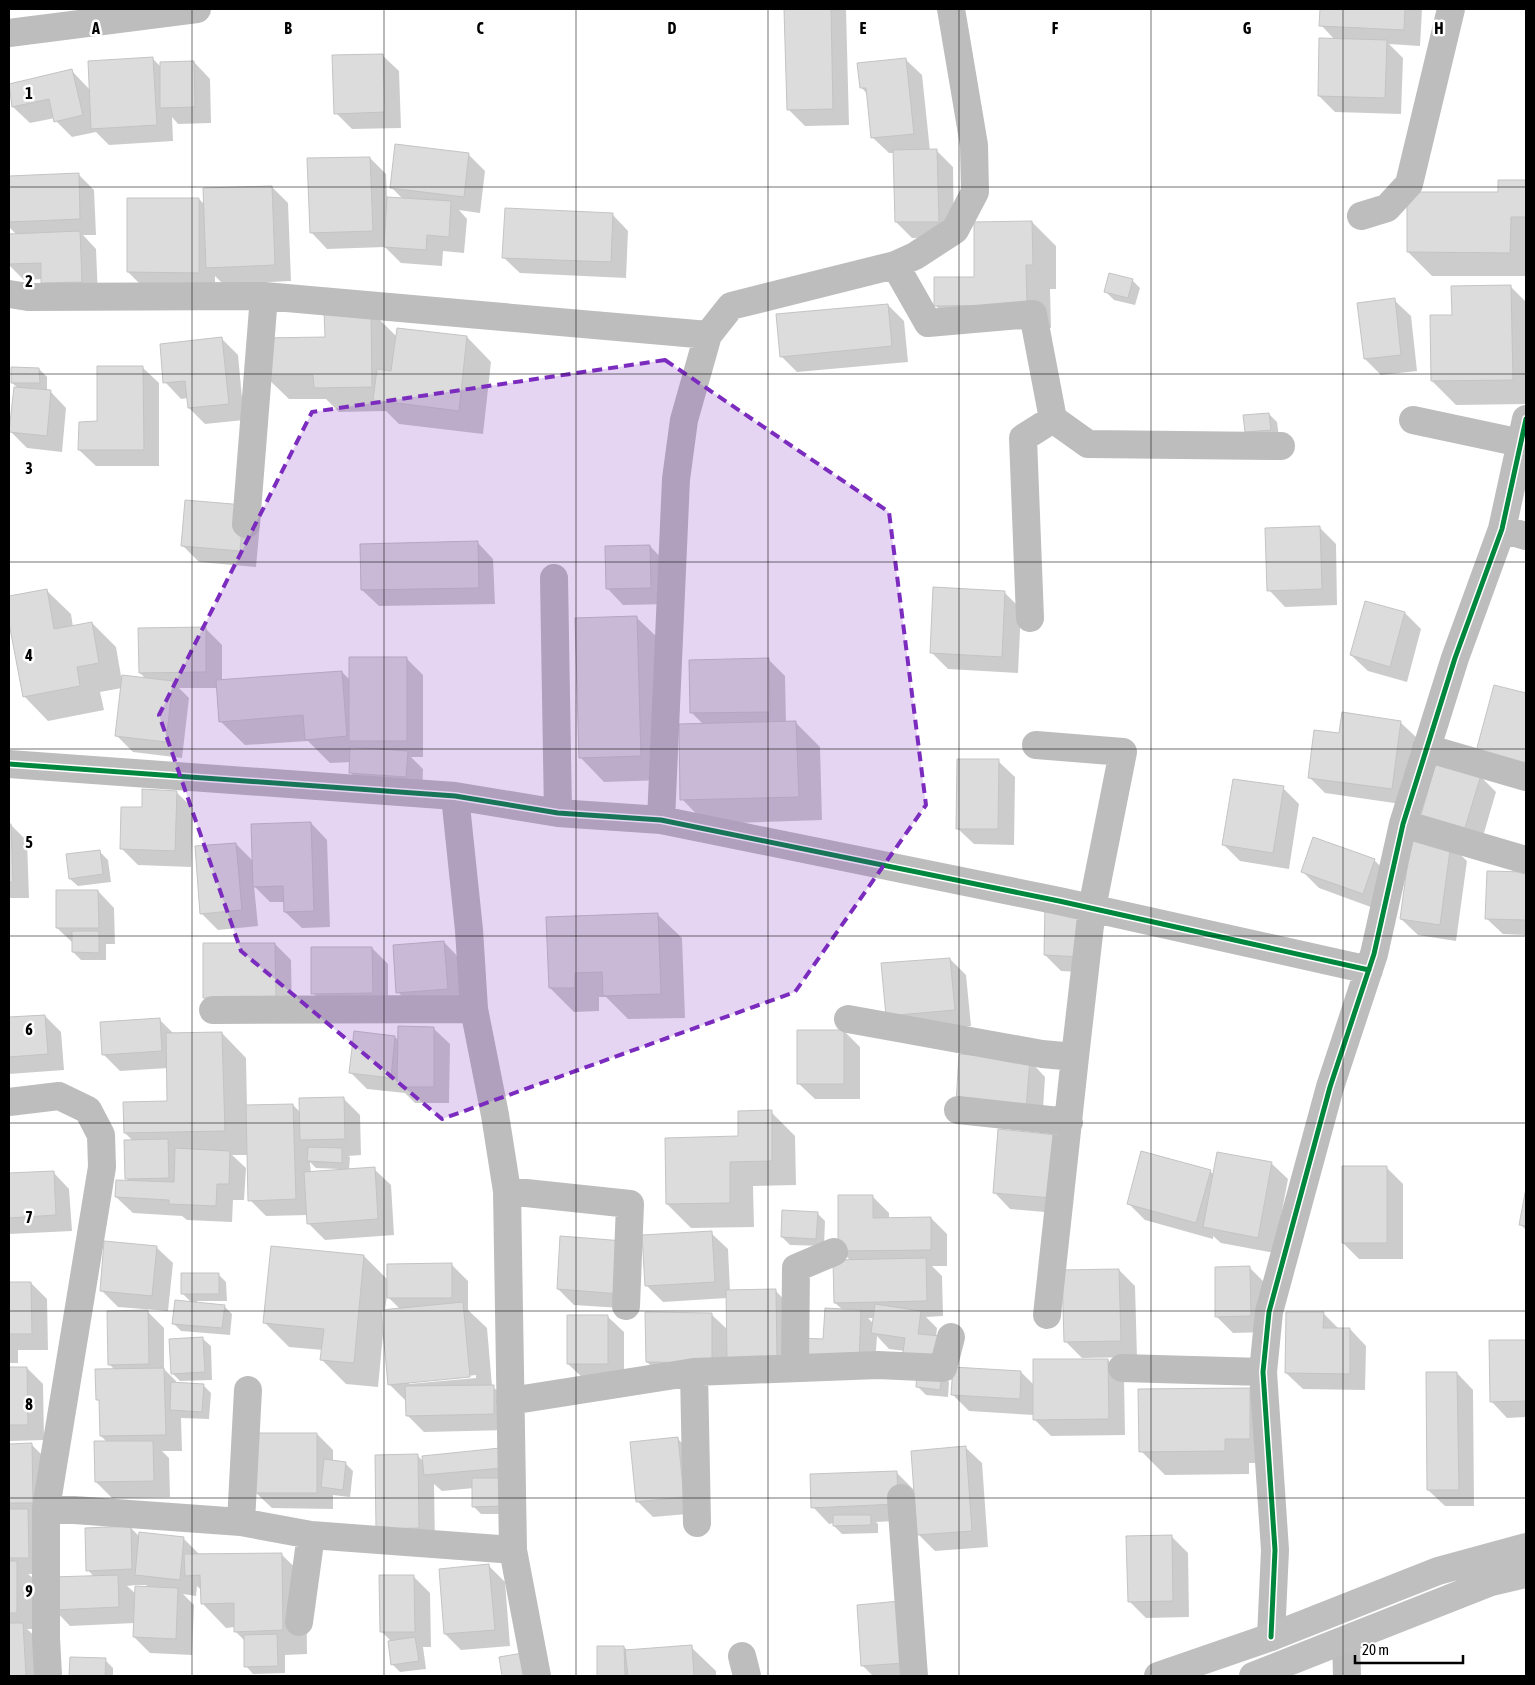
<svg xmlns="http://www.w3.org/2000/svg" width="1535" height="1685" font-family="'Asap Condensed',sans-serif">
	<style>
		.shadow { fill: #0003; fill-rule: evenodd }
		.building { fill: #dcdcdc; stroke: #c4c4c4 }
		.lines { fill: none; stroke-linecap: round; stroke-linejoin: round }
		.street { stroke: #bdbdbd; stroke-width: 28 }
		.secondary { stroke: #bfbfbf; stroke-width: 28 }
		.cycleway-casing { stroke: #fff; stroke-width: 8 }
		.cycleway { stroke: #00873e; stroke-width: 5 }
		.marked { fill: #7b2cbf; fill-opacity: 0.2; stroke: #7b2cbf; stroke-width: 4; stroke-dasharray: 10 6; stroke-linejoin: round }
		.grid { fill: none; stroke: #000; stroke-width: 1; stroke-opacity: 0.55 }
		.grid-label { font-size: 16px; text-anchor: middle; font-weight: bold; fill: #000; stroke: #fff; stroke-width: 5; stroke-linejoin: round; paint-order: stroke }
	</style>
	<rect width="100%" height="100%" fill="#fff"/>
	<path class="shadow" d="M785 9H846L849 125 805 126 788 109Z
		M1322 9H1422L1420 46 1389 44 1403 58 1401 114 1335 112 1319 96 1335 40 1321 25Z
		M382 55 399 71 401 128 352 129 336 113Z
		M153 59 161 67 194 62 210 79 211 123 178 124 172 117 173 141 109 145 96 132 72 137 56 121 55 118 30 123 13 107 9 86 72 71 90 90Z
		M905 59 922 75 930 151H937L953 167 954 237 912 238 896 222 895 153H889L872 137 868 95 861 87Z
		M468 154 485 171 480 213 459 210 467 219 464 253 443 251 442 266 401 263 385 247 327 249 311 232 370 158 386 174 387 198 403 199 391 187Z
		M78 174 94 190 96 235H83L96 249 98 298 59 299 43 283V279L24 280 9 265V235H17L9 227V177Z
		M1499 181H1526V276H1432L1408 252 1500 194Z
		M272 187 288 203 291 281 223 284 215 276V289L144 288 128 272 199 199 205 205Z
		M612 214 628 231 626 278 520 273 503 257Z
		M1032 222 1056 246V289H1050L1051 328 960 330 935 305 976 278Z
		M1132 280 1140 288 1135 305 1114 300 1106 292Z
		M1510 286 1526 302V404L1456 405 1432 381Z
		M1394 300 1411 316 1417 371 1381 375 1365 359Z
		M888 305 904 321 908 362 797 372 781 356Z
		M371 311 397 337H467L491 362 483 434 399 424 386 411 339 412 326 399H289L264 375Z
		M222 339 238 355 244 420 205 424 189 408 188 398 181 399 165 382Z
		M142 367 159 383V466H96L79 450 98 423Z
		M39 369 47 377V391H50L66 408 62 452 27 448 11 432 18 388 12 383Z
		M1269 414 1277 422 1279 437 1254 440 1246 432Z
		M244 507 260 523 256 567 199 562 183 546Z
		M1319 527 1336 544 1337 605 1285 607 1269 590Z
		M477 542 493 559 495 604 379 606 362 590Z
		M650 546 666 563 667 604 623 605 607 588Z
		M46 590 71 614 73 627 92 623 116 647 121 676 146 679 140 673 205 628 222 645V681L342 672 350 680 406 658 423 675V757H411L423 769 422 793 366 789 350 772 351 762 330 763 308 741 245 745 220 721 218 688H179L189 698 182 758 133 752 117 736 122 688 100 692 104 710 48 721 24 696 9 616V597Z
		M1004 592 1021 609 1018 673 948 669 932 653Z
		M1366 602 1405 613 1421 629 1407 682 1368 671 1351 655Z
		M636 617 661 641 664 780 604 782 580 757Z
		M769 660 785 676 786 723H796L820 747 822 820 706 824 682 799 704 725 691 712Z
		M1495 686 1526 695V786Z
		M1400 722 1417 738 1408 805 1325 793 1309 777Z
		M998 761 1015 777 1014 845 974 844 957 828Z
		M1480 776 1496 792 1481 843 1422 814Z
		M1283 788 1299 804 1289 869 1240 861 1223 844Z
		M176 792 193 808 191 867 138 865 121 848 143 809Z
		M311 823 327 840 330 927 302 928 285 912V902H270L254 886 258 926 218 930 201 913 236 844 253 861Z
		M9 825H11L27 841 29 898H9Z
		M1450 845 1467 861 1456 941 1418 935 1401 919Z
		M100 852 108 860 111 882 78 886 70 879Z
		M1374 860 1391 876 1379 910 1319 888 1303 872Z
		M1488 872 1526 874V935L1503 934 1486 918Z
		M98 891 114 908 115 944H106V960H81L73 952V943L57 928Z
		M1046 906 1098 973 1061 971 1045 955Z
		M657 914 682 938 685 1018 628 1019 606 997H599V1011L574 1012 550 988Z
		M444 942 460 959 464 1005 414 1009 398 992Z
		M275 944 291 960 292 1014H221L205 998Z
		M372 948 388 964V1009L329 1010 313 993Z
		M950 959 966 975 971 1026 903 1032 887 1016Z
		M45 1016 61 1032 64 1070 9 1074V1019Z
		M159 1019 174 1034 222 1033 246 1058 247 1107 293 1105 301 1113 344 1099 360 1115 361 1155 348 1156 350 1157 349 1170 374 1169 391 1185 394 1235 325 1240 309 1224 308 1215 266 1216 250 1200 248 1155H232L246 1168 244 1200H233L232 1222 187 1220 182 1216 133 1213 116 1197 129 1181 126 1178 133 1141 125 1133 168 1102V1068L120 1071 103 1054ZM310 1162 316 1168 338 1169V1171L311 1173Z
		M433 1028 450 1044 449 1103H415L405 1093 367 1089 351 1073 395 1037 399 1041Z
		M844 1031 860 1047V1099H815L798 1083Z
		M1029 1060 1045 1077 1042 1126 973 1121Z
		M771 1112 795 1136 796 1185 753 1186 754 1227 691 1228 667 1204 740 1138Z
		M1073 1152 1068 1214 1010 1209 994 1192Z
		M1271 1163 1288 1179 1274 1253 1221 1243 1213 1236V1239L1145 1220 1128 1203 1210 1171 1214 1175Z
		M1387 1168 1403 1184V1259H1359L1343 1243Z
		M53 1172 69 1189 72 1231 9 1234V1175Z
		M1526 1194V1230L1520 1224Z
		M872 1196 889 1213V1219L931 1218 947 1234V1266H932L942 1276 943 1316 926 1317 937 1328 936 1337 955 1368 1021 1372 1034 1385 1108 1360 1124 1377 1125 1435 1051 1436 1034 1419V1415L969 1411 953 1395V1380L946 1379 949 1382 948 1397 926 1395 918 1387V1373L905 1351 889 1349 877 1336 874 1377 824 1340 843 1310 835 1303 851 1261 840 1250ZM868 1318H874V1324Z
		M817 1213 825 1221 824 1246 790 1245 782 1237Z
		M711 1233 728 1249 730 1291 775 1290 791 1307 793 1375 663 1378 647 1362 711 1314 728 1330 727 1298 663 1302 646 1285Z
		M562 1238 636 1309 574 1305 558 1289Z
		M156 1247 173 1263 168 1311 118 1307 102 1291Z
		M364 1256 389 1281 452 1265 468 1281V1310L487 1328 492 1386 510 1402V1430L424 1432 407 1415V1402L389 1384 384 1334H383L378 1387 346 1384 322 1360 323 1350 289 1347 264 1322ZM387 1296 400 1309 385 1310ZM476 1375V1378L409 1384V1382Z
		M1250 1268 1266 1284 1267 1332 1233 1333 1216 1316Z
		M1119 1270 1135 1286 1137 1357 1082 1358 1065 1341Z
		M218 1274 226 1282 227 1301H197V1303L224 1306 232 1314 230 1335 181 1331 173 1323 192 1303 183 1294Z
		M9 1283H31L47 1299 48 1350H18V1363H9Z
		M146 1310 164 1328V1369L176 1381V1383L203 1385 211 1393 209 1419 181 1418 182 1451H162L169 1458 170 1497 112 1498 96 1482 107 1442 101 1436 100 1402 97 1399 115 1370 109 1364Z
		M1323 1313 1339 1329H1350L1366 1346 1365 1390 1303 1389 1286 1373Z
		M607 1316 624 1332V1380H585L568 1364Z
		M203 1339 211 1346 212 1380 180 1381 172 1373Z
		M1526 1341V1417L1507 1418 1491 1401 1490 1342Z
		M9 1368H27L43 1384 44 1440 9 1441Z
		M1457 1373 1473 1390 1474 1506H1445L1428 1490Z
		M1249 1389 1274 1413V1463H1249V1474L1165 1475 1141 1451Z
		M317 1434 333 1450V1461L345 1463 353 1471 350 1497 333 1495V1509L272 1508 255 1492Z
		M678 1439 694 1455 699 1513 653 1517 637 1501Z
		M9 1445H32L48 1461 45 1574H28L33 1578V1629H27L39 1640 41 1676H9Z
		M965 1447 982 1463 988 1547 935 1551 918 1534 914 1520 876 1522 878 1524V1533L842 1534 834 1526V1523L829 1524 813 1507 897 1473 915 1491Z
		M500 1449 513 1514H481L473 1506 474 1488 442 1491 434 1484 435 1544 394 1545 418 1456 424 1462Z
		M131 1528 140 1537 183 1538 200 1555 281 1554 306 1578 307 1654 285 1655V1673L253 1674 246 1666 245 1641 235 1631V1627L226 1628 202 1603V1591L197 1586 196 1596 183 1594 194 1605 192 1655 150 1653 134 1637 135 1623 70 1626 54 1609 94 1577 88 1570ZM136 1585H146L149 1588 136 1587ZM136 1585V1594L127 1586Z
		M1171 1536 1188 1553 1189 1617 1146 1618 1129 1601Z
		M489 1566 505 1582 510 1646 461 1650 445 1634Z
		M414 1577 430 1593 431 1647H423L426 1669 400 1672 392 1664V1642L381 1631Z
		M858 1606 920 1676H873L863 1666Z
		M624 1647 628 1651 691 1647 716 1671V1676H599L598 1648Z
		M71 1658 105 1660 113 1668V1676H70Z"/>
	<path class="building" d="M784 9H831L833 109 787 110Z
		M1320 9H1405L1404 30 1319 26Z
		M1319 38 1387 40 1385 98 1318 96Z
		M383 54 385 112 334 114 332 55Z
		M153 57 157 125 91 129 88 61Z
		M906 58 914 134 871 138 866 88H860L857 63Z
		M194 61 195 107 160 108V62Z
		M72 69 83 115 54 122 49 99 12 107 9 84Z
		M395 144 469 153 464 197 390 188Z
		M937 149 939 222H895L893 150Z
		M370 157 373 231 310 233 307 158Z
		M79 173 80 219 9 222V176Z
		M1498 180H1526V217H1511L1510 253 1407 252V192H1498Z
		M272 186 275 265 206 268 203 188Z
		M387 197 451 201 449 237 427 235 426 250 384 247Z
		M127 198H199V273L127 272Z
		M505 208 613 213 611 262 502 258Z
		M1032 221 1033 265H1026L1027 305 934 306V277H974V222Z
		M80 231 82 282 41 283V263L9 264V234Z
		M1109 273 1133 279 1128 298 1104 292Z
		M1511 285 1513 380 1431 381 1430 315H1452L1451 286Z
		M1395 298 1401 355 1364 359 1357 303Z
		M888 304 892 346 780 357 776 314Z
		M371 310 372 387 314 388 313 375H263L262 338 325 337 324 311Z
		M397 328 467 336 459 411 373 400 377 369 391 371Z
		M222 337 229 404 188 408 185 381 163 383 160 344Z
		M97 366H143L144 450H78L79 422 97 421Z
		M11 367 39 368 40 383H11Z
		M14 387 51 390 47 436 9 432Z
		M1269 413 1271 430 1245 432 1243 415Z
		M185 500 244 505 240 551 181 546Z
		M1320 526 1322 589 1267 591 1265 528Z
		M478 541 479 588 361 590 360 544Z
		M650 545 651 588 606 589 605 546Z
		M933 587 1005 591 1002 657 930 653Z
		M47 589 54 629 92 622 99 663 77 667 80 686 23 697 9 623V596Z
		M1365 601 1405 612 1390 667 1350 655Z
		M637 616 641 756 579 758 575 618Z
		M206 627V672L139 673 138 628Z
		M349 657H407V741H349Z
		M769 658 770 712 690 713 689 660Z
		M342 671 347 736 305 740 303 715 219 722 216 680Z
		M122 675 173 681 166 742 115 736Z
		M1494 685 1526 693V768L1475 755Z
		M1342 712 1401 721 1392 789 1308 778 1314 730 1339 733Z
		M796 721 799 797 680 800 679 724Z
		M350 747 408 751 406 777 349 773Z
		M957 759H999L998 829H956Z
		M1436 762 1481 775 1465 828 1421 815Z
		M1233 779 1284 786 1273 853 1222 845Z
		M142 789 177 791 175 851 120 849 121 807H142Z
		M311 822 314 911 284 912 283 886 253 887 251 824Z
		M9 824H11L13 882H9Z
		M1313 837 1375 859 1363 894 1301 872Z
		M1411 838 1451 843 1440 925 1400 919Z
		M236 843 242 910 200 914 195 846Z
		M100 850 103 874 69 879 66 854Z
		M1487 871 1526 872V920L1485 919Z
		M56 890H98L99 928H56Z
		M1045 905 1084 906 1082 957 1044 955Z
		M658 913 661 994 603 996 602 972 575 973V988H549L546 917Z
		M72 931H99V953L72 952Z
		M444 941 448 989 396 993 393 945Z
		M203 943H275L276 998H203Z
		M311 947H372L373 993 311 994Z
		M950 958 955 1010 886 1016 881 963Z
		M45 1015 48 1054 9 1057V1017Z
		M160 1018 162 1051 102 1055 100 1022Z
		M398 1026 434 1027V1087H397Z
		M797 1030H844V1084H797Z
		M354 1031 395 1036 391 1078 349 1073Z
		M222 1032 225 1131 124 1133 123 1102 167 1101 166 1033Z
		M959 1054 1030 1059 1026 1110 956 1105Z
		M344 1097 345 1139 300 1140 299 1098Z
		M293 1104 296 1199 248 1201 246 1105Z
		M772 1110V1161L730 1162V1203L666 1204 665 1138 738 1136V1111Z
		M998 1129 1057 1135 1052 1198 993 1193Z
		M168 1139 169 1178 125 1179 124 1140Z
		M308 1147 342 1148V1163L307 1161Z
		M175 1148 230 1151 229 1184H217L216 1206 169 1204V1200L115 1197 116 1180 174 1182Z
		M1141 1151 1211 1170 1196 1223 1127 1204Z
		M1217 1152 1272 1162 1258 1238 1203 1227Z
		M1342 1166H1387V1243H1342Z
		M375 1167 378 1219 307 1224 304 1172Z
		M54 1171 56 1215 9 1218V1173Z
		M1526 1188V1226L1519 1225Z
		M838 1195H873V1218L931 1217V1250L838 1251Z
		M782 1210 818 1212 816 1239 781 1237Z
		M712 1231 715 1282 645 1286 642 1235Z
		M560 1236 624 1241 620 1294 557 1289Z
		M104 1241 157 1246 152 1296 100 1291Z
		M271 1246 364 1255 354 1363 320 1360 324 1329 263 1323Z
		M926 1258 927 1301 834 1303 833 1260Z
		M452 1263V1298H387V1264Z
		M1250 1266 1251 1316 1215 1317V1267Z
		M1119 1269 1121 1341 1064 1342 1062 1270Z
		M181 1273H219V1294H181Z
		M9 1282H31L32 1334H9Z
		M776 1289 777 1359 727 1360 726 1290Z
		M175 1300 225 1305 222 1328 172 1324Z
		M463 1302 470 1377 388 1385 381 1310Z
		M875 1304 921 1311 918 1334 941 1336 937 1364 902 1359 905 1338 871 1333Z
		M825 1308 861 1310 859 1362 798 1358 800 1338 823 1339Z
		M148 1310 149 1364 108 1365 107 1311Z
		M645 1312 712 1313V1363L646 1362Z
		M1286 1312H1324L1323 1328H1350V1374L1285 1373Z
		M567 1315H608V1364H567Z
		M203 1337 205 1372 171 1374 169 1339Z
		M1489 1340H1526V1401L1490 1402Z
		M1033 1359H1108L1109 1419 1033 1420Z
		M9 1367H27L28 1425H9Z
		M953 1367 1021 1371 1020 1399 951 1395Z
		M164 1368 166 1435 100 1436 99 1400H96L95 1369Z
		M917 1370 942 1373 940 1390 916 1387Z
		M1426 1372H1457L1459 1490H1427Z
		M171 1382 204 1384 202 1412 170 1410Z
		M494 1385V1414L406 1416 405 1386Z
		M1250 1388V1439H1225V1451L1139 1452 1138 1389Z
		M254 1433H317V1493H254Z
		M678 1437 684 1497 636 1502 630 1442Z
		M94 1441H153L154 1481 95 1482Z
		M32 1443 33 1503H9V1444Z
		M966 1446 972 1531 917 1535 911 1451Z
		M500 1448 502 1468 424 1475 422 1456Z
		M418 1454 419 1528 376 1529 375 1455Z
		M324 1459 346 1462 343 1490 321 1487Z
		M897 1471 898 1504 811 1508 810 1474Z
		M472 1478H505V1506L472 1507Z
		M9 1509H28L29 1558H9Z
		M833 1515H871V1525L833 1526Z
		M131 1526 132 1569 86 1571 85 1528Z
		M139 1532 184 1537 180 1580 135 1575Z
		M1172 1535 1173 1601 1128 1602 1126 1536Z
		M282 1553 283 1630 234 1632V1603L201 1604 200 1575 185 1576 184 1554Z
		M9 1561H17V1613H9Z
		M489 1564 495 1630 444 1634 439 1569Z
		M118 1575 119 1607 53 1610 52 1577Z
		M379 1575H414L415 1632H380Z
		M135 1586 178 1588 176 1639 133 1637Z
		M900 1601 905 1663 861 1666 857 1605Z
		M9 1623H23L26 1676H9Z
		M277 1634 278 1666 244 1667V1635Z
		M415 1637 419 1661 391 1665 388 1641Z
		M692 1645 694 1676H628L625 1650Z
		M597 1646H624L625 1676H597Z
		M523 1653 527 1676H502L499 1657Z
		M70 1657 106 1658 105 1676H69Z"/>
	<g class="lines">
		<path class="street" d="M9 33 197 9
			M1361 216 1387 208 1409 184 1451 9
			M895 265 928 323 1033 314 1053 419 1088 444 1281 446
			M9 294 28 297 264 296 708 335
			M1413 420 1521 443
			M246 524 264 296
			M1502 529 1526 536
			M554 578 558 813
			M1030 618 1023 438 1053 419
			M1036 745 1123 752 1092 908 1075 1057 1047 1315
			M1426 748 1526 777
			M9 764 455 796 558 813 661 820 1059 901 1369 970
			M455 796 469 930 474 1009 495 1115 507 1191 513 1550 537 1676
			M661 820 676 479 684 420 708 335 731 306 895 265 915 256 955 230 975 192 974 145 951 9
			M1403 824 1526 860
			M213 1010 474 1009
			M848 1019 1042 1054 1075 1057
			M9 1102 59 1096 88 1110 101 1135 102 1167 46 1508V1638L48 1676
			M958 1110 1069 1122
			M507 1191 630 1204 626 1306
			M795 1367 796 1268 834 1252
			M1122 1368 1263 1372
			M694 1372 697 1523
			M510 1401 694 1372 878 1365 943 1368 951 1337
			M901 1498 914 1676
			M46 1508 241 1522 311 1535 513 1550
			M241 1522 248 1390
			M299 1622 311 1535
			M1271 1637 1275 1550 1263 1372 1269 1312 1330 1087 1374 954 1403 824 1455 658 1502 529 1526 419
			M1346 1640 1347 1676
			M742 1656 747 1676"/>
		<path class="secondary" d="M1158 1676 1271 1637 1438 1571 1526 1547
			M1253 1676 1491 1582 1526 1574"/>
		<defs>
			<path id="cycleway" d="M9 764 455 796 558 813 661 820 1059 901 1369 970
				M1271 1637 1275 1550 1263 1372 1269 1312 1330 1087 1374 954 1403 824 1455 658 1502 529 1526 419"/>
		</defs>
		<use href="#cycleway" class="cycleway-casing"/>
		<use href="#cycleway" class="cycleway"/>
	</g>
	<path class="marked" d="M665 360 889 512 926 805 795 992 442 1119 241 951 159 715 312 412Z"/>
	<path class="grid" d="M192 9V1676M384 9V1676M576 9V1676M768 9V1676M959 9V1676M1151 9V1676M1343 9V1676M9 187H1526M9 374H1526M9 562H1526M9 749H1526M9 936H1526M9 1123H1526M9 1311H1526M9 1498H1526"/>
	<g class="grid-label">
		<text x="96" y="34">A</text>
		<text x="288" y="34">B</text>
		<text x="480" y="34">C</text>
		<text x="672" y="34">D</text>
		<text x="863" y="34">E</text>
		<text x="1055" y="34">F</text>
		<text x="1247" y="34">G</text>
		<text x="1439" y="34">H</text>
		<text x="29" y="99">1</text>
		<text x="29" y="287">2</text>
		<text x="29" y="474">3</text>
		<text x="29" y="661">4</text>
		<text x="29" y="848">5</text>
		<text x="29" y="1035">6</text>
		<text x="29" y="1223">7</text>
		<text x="29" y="1410">8</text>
		<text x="29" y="1597">9</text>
	</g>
	<rect width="1535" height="1685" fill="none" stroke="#000000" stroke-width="20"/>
	<path d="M1355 1655v8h108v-8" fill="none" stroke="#000000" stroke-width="2.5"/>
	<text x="1362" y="1655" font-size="15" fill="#000000" stroke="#ffffff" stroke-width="4" paint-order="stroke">20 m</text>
</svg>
